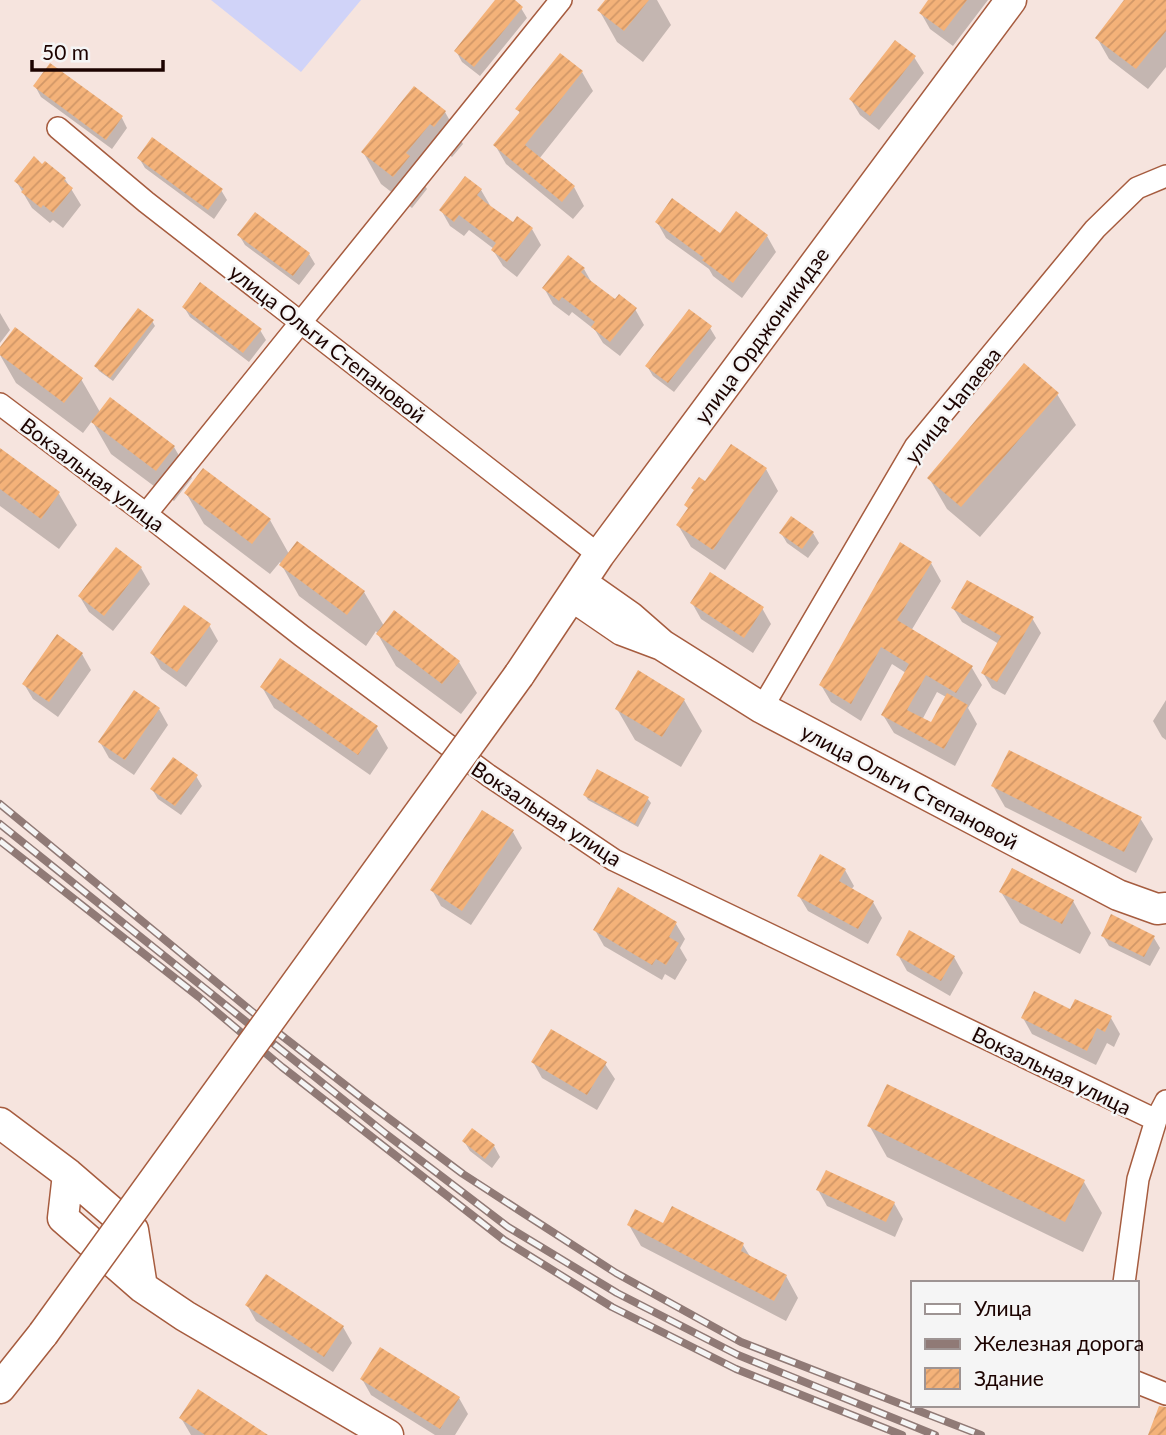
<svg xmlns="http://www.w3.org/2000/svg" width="1166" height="1435" font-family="Lato,sans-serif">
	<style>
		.pitch { fill: #d0d3f8 }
		.shadow { fill: #0003; fill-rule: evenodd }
		.building { fill: url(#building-hatch) }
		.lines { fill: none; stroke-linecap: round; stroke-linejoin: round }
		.street-casing { stroke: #a65c3f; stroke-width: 24 }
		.secondary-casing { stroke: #a65c3f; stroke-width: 33 }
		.street { stroke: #fff; stroke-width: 21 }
		.secondary { stroke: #fff; stroke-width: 30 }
		.rail-casing { stroke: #907a76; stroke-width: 8 }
		.rail { stroke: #f5f5f5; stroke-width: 5; stroke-dasharray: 16; stroke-linecap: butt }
		.secondary-bridge-casing { stroke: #a65c3f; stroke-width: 33; stroke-linecap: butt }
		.secondary-bridge { stroke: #fff; stroke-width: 30 }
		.labels { text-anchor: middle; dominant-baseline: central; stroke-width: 5; stroke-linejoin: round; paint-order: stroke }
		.street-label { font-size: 21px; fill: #1c0300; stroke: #f5f5f5 }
	</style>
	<defs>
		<pattern id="building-hatch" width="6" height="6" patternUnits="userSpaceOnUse" patternTransform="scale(1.75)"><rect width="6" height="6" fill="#f4b279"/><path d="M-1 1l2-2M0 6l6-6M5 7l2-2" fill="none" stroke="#d19767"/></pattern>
	</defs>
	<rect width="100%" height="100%" fill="#f6e4de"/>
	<path class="pitch" d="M211 0H361L301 72Z"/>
	<path class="shadow" d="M497 0H512L521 8 527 18 480 76 462 62 456 51Z
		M607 0H657L671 25 643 62 617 42 599 10Z
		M931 0H988L953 46 930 29 921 13Z
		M1127 0H1166V67L1148 89 1109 59 1097 38Z
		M914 57 924 73 879 130 860 115 851 100Z
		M582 72 593 91 539 159 574 187 584 206 573 219 506 164 495 145 520 114 518 109Z
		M35 86 122 118 127 128 112 149 41 97Z
		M445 112 463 144 452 157 448 154 424 184 427 189 412 208 381 184 363 152Z
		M139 158 221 190 227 200 214 219 145 168Z
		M65 179 81 205 63 228 53 220 50 223 32 208 16 181Z
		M481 190 491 207 513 224 532 229 541 245 517 277 503 266 493 250 494 249 469 230 464 236 450 226 441 210Z
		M657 222 720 236H767L776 252 742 298 713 276 709 269 666 238Z
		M239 235 309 254 315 264 299 285 245 245Z
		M584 269 593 285 615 302 635 309 644 325 620 356 603 343 595 330 572 312 569 316 553 304 544 288Z
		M184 307 260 330 266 340 249 362 190 317Z
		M0 313 10 330 0 343Z
		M152 321 155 326 113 381 99 371 96 366Z
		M710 328 716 338 674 392 653 376 647 366Z
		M0 349 81 379 100 412 174 447 192 478 174 501 111 454 92 421 83 433 16 383 0 355Z
		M1057 394 1076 425 980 537 947 509 929 478Z
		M0 450 59 494 77 525 59 549 0 506Z
		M766 469 778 491 725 570 691 547 678 525 689 509 695 492 693 488 706 484Z
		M186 493 270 520 289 554 298 543 364 592 384 626 459 662 477 693 461 714 396 666 376 631 366 646 299 596 280 562 270 574 204 524Z
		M781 533H813L819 543 808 558 787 543Z
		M931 563 941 581 911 631 972 668 982 685 968 708 977 724 955 766 894 733 883 715 906 673 892 664 861 721 831 702 821 685ZM937 692 946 697 931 725 922 720Z
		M141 568 150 584 113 631 89 612 80 597Z
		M692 603 762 608 771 624 753 653 701 619Z
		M953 608 1032 618 1041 633 1005 695 992 688 983 673 999 644 962 622Z
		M209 625 218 641 186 687 161 669 152 653Z
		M82 654 91 670 58 717 33 699 24 684Z
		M262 687 376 727 388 748 370 775 274 708Z
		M684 700 702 731 681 767 635 740 617 709Z
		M1166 700V740L1162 737 1153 721Z
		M159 709 168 725 134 775 109 758 100 742Z
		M196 776 202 786 181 815 158 799 152 789Z
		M993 786 1140 818 1153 839 1136 873 1005 807Z
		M585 795 648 799 651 803 638 827 588 800Z
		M513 832 522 848 471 925 441 906 432 890Z
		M845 870 854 886 851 890 873 902 882 918 868 944 808 911 799 896Z
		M1001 892 1073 901 1091 933 1080 954 1020 923Z
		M676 924 685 939 680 948 687 960 675 980 665 974 662 980 604 946 595 930Z
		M1103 936 1154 938 1160 948 1150 966 1109 946Z
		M898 955 954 957 963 973 950 996 907 971Z
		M1071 1011 1111 1018 1120 1034 1114 1047 1107 1043 1096 1065 1032 1034 1023 1018Z
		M533 1062 605 1064 615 1079 597 1110 542 1078Z
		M869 1125 1084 1182 1102 1213 1083 1252 887 1157Z
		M473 1130 494 1146 500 1157 492 1168 470 1151 464 1141Z
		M818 1190 894 1203 903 1219 895 1237 827 1206Z
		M629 1225H663L743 1245 751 1258 786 1276 798 1298 786 1321 641 1246Z
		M266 1277 343 1327 352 1343 333 1372 256 1321 247 1305Z
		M362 1379 459 1398 468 1414 455 1435H435L371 1395Z
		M181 1418 264 1435H191Z"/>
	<path class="building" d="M495 0H515L523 7 474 67 454 51Z
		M605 0H649L624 31 597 10Z
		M928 0H967L944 31 919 13Z
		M1124 0H1166V31L1136 69 1095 38Z
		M895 40 916 56 870 116 849 99Z
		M560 53 583 71 525 145 575 186 562 202 493 145 520 112 515 109Z
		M50 63 123 116 106 140 33 86Z
		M414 86 446 111 434 127 430 124 406 153 410 156 393 177 361 152Z
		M152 137 223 189 208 210 137 158Z
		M34 156 42 164 45 161 66 178 64 181 73 188 53 213 43 205 41 208 21 192 24 189 14 181Z
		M465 176 482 189 477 195 485 202 513 222 517 216 533 228 507 262 491 250 496 243 459 215 454 222 439 210Z
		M672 198 720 233 736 211 768 235 733 283 702 260 704 258 655 222Z
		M255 212 310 253 293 276 237 235Z
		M568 255 585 268 581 272 587 278 615 299 619 294 637 308 610 342 591 327 595 322 562 297 559 301 542 288Z
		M200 282 262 329 243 353 182 307Z
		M138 308 154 320 110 378 94 366Z
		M689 309 712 326 668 383 645 366Z
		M15 327 83 378 64 403 0 355V347Z
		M1024 363 1059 393 961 507 927 478Z
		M110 397 175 446 156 471 91 422Z
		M731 444 767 468 713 550 676 525 688 508 684 505 694 490 691 488 699 477 705 481Z
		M0 448 60 492 41 519 0 489Z
		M203 468 271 519 252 544 184 493Z
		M791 516 814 532 802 549 779 533Z
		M297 541 365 591 347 615 279 565Z
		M900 542 932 562 897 620 973 666 956 693 926 675 907 710 931 722 947 693 968 705 944 749 881 715 909 664 881 647 851 704 819 685Z
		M116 547 142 567 104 616 78 596Z
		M710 572 764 607 744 638 690 603Z
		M967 580 1034 617 997 682 981 673 1001 636 951 608Z
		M184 605 211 624 177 672 150 653Z
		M394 610 460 661 442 684 376 634Z
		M57 634 83 653 49 702 22 684Z
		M280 658 378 726 358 755 260 687Z
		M638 670 685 699 662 737 615 709Z
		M134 690 160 708 125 760 98 742Z
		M1009 750 1142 817 1124 852 991 786Z
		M173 757 198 775 175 806 150 789Z
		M597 769 649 797 635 824 583 795Z
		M482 810 514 830 462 911 430 890Z
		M820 854 846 869 839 881 874 901 858 929 797 896Z
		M1012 868 1074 900 1062 924 999 892Z
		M618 887 677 922 669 937 679 943 666 965 656 959 652 965 593 930Z
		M1111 914 1155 936 1144 957 1101 936Z
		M909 930 955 956 941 981 896 955Z
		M1034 991 1070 1009 1075 999 1112 1016 1105 1032 1097 1028 1087 1051 1021 1018Z
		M551 1029 607 1062 587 1095 531 1062Z
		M887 1084 1085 1180 1065 1222 867 1126Z
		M472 1128 495 1145 485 1159 462 1141Z
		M826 1170 895 1202 886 1222 816 1190Z
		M672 1206 744 1243 741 1251 787 1275 774 1301 627 1225 635 1209 663 1223Z
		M266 1274 344 1326 324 1357 245 1305Z
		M380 1347 460 1397 440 1429 360 1379Z
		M198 1389 268 1435H205L179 1418Z
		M1159 1406 1166 1407V1435H1148Z"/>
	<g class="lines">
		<defs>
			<path id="street" d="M58 128 146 202 599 555
				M0 404 146 514 302 636 488 775 614 860 1156 1120
				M146 514 561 0
				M762 708 915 447 1095 229 1137 188 1166 176
				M1124 1283 1138 1179 1156 1120 1166 1101
				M1136 1382 1166 1394"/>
			<path id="secondary" d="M662 645 622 630 584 604 577 588 593 591 630 617 662 645 762 708 1118 895 1157 909 1166 908
				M519 675 599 555 1011 0
				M0 1123 68 1174 133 1230 142 1287
				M68 1174 63 1218 142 1287 185 1316 388 1435
				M0 1388 43 1334"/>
		</defs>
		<use href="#street" class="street-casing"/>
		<use href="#secondary" class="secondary-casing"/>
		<use href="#street" class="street"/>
		<use href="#secondary" class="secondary"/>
		<defs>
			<path id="rail" d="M0 804 272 1028 367 1102 463 1174 616 1273 741 1342 981 1435
				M0 824 386 1134 508 1227 617 1293 738 1355 935 1435
				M0 841 199 997 282 1067 504 1240 612 1307 736 1369 902 1435"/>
		</defs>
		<use href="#rail" class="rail-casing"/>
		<use href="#rail" class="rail"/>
		<defs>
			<path id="secondary-bridge" d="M43 1334 519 675"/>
		</defs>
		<use href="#secondary-bridge" class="secondary-bridge-casing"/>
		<use href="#secondary-bridge" class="secondary-bridge"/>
	</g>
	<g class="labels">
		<g class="street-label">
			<text transform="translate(761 335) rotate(-54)">улица Орджоникидзе</text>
			<text transform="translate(328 343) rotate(38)">улица Ольги Степановой</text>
			<text transform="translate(952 405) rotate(-52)">улица Чапаева</text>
			<text transform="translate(93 474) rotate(37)">Вокзальная улица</text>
			<text transform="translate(910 786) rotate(28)">улица Ольги Степановой</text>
			<text transform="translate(547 813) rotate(33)">Вокзальная улица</text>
			<text transform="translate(1052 1070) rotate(26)">Вокзальная улица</text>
		</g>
	</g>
	<rect x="911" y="1281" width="228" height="126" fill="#f5f5f5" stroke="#9e9493" stroke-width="2"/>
	<rect x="925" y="1304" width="35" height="10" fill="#ffffff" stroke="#9e9493" stroke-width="2"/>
	<text x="974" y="1316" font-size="21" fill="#1c0300">Улица</text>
	<rect x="925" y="1339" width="35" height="10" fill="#907a76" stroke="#9e9493" stroke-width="2"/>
	<text x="974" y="1351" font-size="21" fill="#1c0300">Железная дорога</text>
	<rect x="925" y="1368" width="35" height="21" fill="url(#building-hatch)" stroke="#9e9493" stroke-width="2"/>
	<text x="974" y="1386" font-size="21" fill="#1c0300">Здание</text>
	<path d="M32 60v10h131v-10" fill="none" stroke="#1c0300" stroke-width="3.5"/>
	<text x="42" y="60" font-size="21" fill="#1c0300" stroke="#f5f5f5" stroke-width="5" paint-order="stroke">50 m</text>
</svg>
